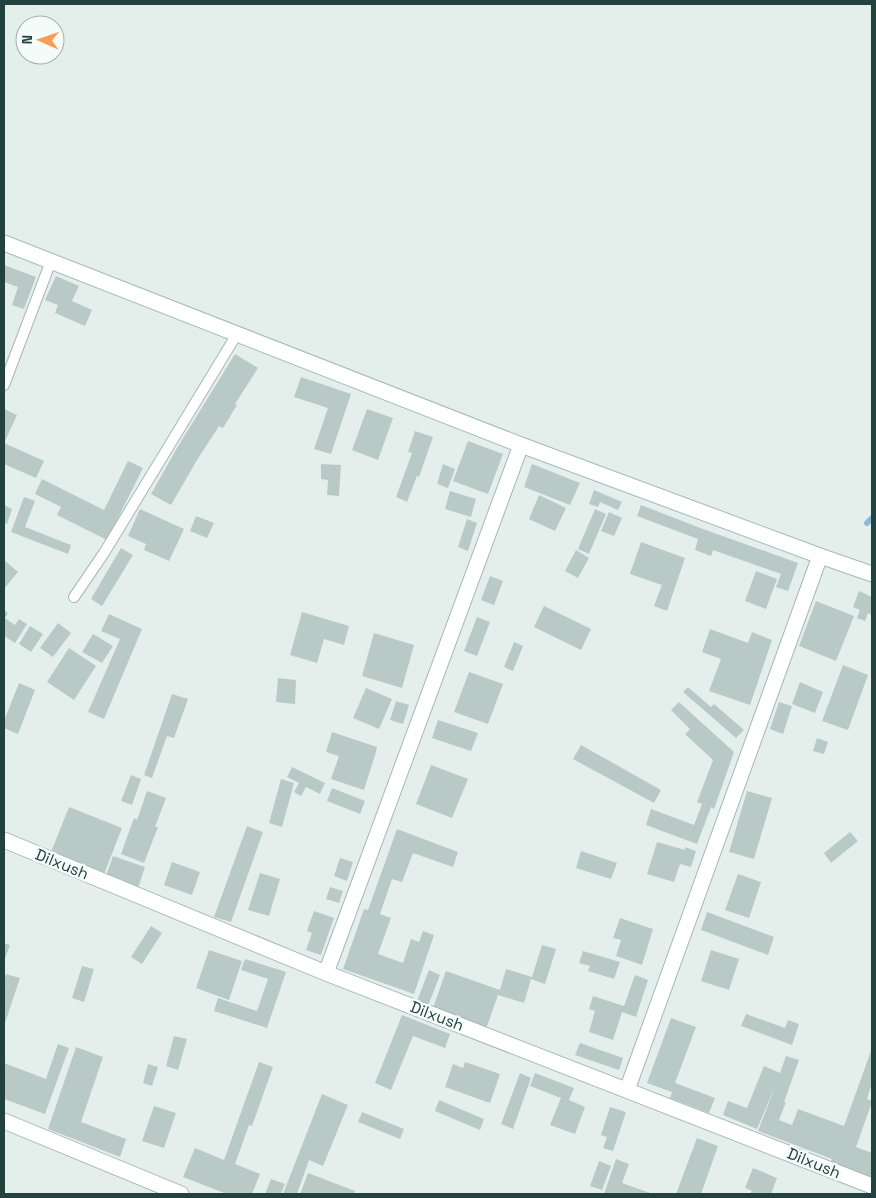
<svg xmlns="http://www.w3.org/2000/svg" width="876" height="1198" font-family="'Space Grotesk',sans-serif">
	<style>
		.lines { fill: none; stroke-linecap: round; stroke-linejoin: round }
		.stream { stroke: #88bdd8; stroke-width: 6 }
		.building { fill: #b9cac6 }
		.lane-casing { stroke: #a6b8b5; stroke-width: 12 }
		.street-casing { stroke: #a6b8b5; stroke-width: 17 }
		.secondary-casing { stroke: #a1bbb7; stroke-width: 17 }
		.lane { stroke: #fff; stroke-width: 10 }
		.street { stroke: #fff; stroke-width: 15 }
		.secondary { stroke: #fff; stroke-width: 15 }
		.labels { text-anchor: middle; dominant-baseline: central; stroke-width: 5; stroke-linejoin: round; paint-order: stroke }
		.street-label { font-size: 16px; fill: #21423f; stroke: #f5fbf9 }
	</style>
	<rect width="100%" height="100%" fill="#e4efec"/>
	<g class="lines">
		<path class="stream" d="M867 523 872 518"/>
	</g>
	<path class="building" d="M4 265 36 277 24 309 12 305 18 287 4 282Z
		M56 276 79 286 72 301 92 310 85 326 55 313 58 305 45 300Z
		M235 354 258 368 235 404 237 405 223 428 219 426 197 460 171 505 151 494 177 448Z
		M301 377 351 394 331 454 314 449 328 408 294 397Z
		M4 409 17 415 4 443 44 461 36 478 4 464Z
		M367 409 393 418 378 460 352 450Z
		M415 431 433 437 419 477 417 476 407 502 396 497 412 453 408 452Z
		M468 441 503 454 488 494 453 481Z
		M128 461 143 468 107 540 57 515 61 507 35 494 42 479 104 510Z
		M321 464 341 465 339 496 327 495 328 480 321 479Z
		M443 464 455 469 448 488 437 484Z
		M532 464 580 483 570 505 524 487Z
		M594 490 622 502 618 510 600 502 598 507 589 504Z
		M450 491 476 499 471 517 445 509Z
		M539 495 566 508 555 531 529 519Z
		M24 497 35 501 25 527 71 545 68 554 11 532Z
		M4 505 12 509 7 524 4 523Z
		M641 505 703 529 798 563 788 591 776 587 781 574 713 550 711 556 695 550 698 539 637 516Z
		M140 509 184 529 169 561 144 550 146 544 128 536Z
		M595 509 606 514 589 554 578 549Z
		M609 512 622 518 614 536 601 531Z
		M196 516 214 523 207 538 190 531Z
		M467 519 477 523 468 551 458 547Z
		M641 542 685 558 667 611 654 606 662 585 630 574Z
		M121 548 133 555 102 606 91 599Z
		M576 550 589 558 578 578 565 571Z
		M4 560 18 572 4 589Z
		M756 571 777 579 766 609 745 601Z
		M490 576 503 581 494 605 481 600Z
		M859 591 872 597V615L868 613 865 621 857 618 860 610 853 607Z
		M816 601 854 616 836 661 799 646Z
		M544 606 591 629 581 650 534 627Z
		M4 610 8 613 5 618 15 625 19 619 27 624 15 643 4 636Z
		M302 612 349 626 344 645 324 639 317 663 290 655Z
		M109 614 142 629 104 719 88 712 120 639 101 631Z
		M477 617 490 622 477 656 464 651Z
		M58 623 71 633 53 657 40 648Z
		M30 626 43 634 31 652 19 644Z
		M710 629 748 643 752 632 772 640 750 705 709 691 721 659 702 652Z
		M374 633 414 645 402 688 362 676Z
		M93 634 113 646 102 663 82 652Z
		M514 642 523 646 513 671 504 667Z
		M69 648 96 666 74 700 47 682Z
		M843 665 868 675 848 730 822 721Z
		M469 672 503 684 488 724 454 712Z
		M278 678 296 680 295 704 276 702Z
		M800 682 823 692 815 713 792 704Z
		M19 683 35 690 18 734 4 728V721Z
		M688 687 711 707 714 704 744 730 736 738 683 692Z
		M366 688 392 699 379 729 353 718Z
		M172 694 188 699 174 738 167 736 152 778 144 775Z
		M396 701 409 705 403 724 390 720Z
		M679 702 734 752 714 809 711 807 697 844 646 825 651 809 694 825 702 804 697 802 713 760 685 734 690 729 671 710Z
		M779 702 792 706 783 734 770 729Z
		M438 720 478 733 471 751 432 738Z
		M332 732 377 747 376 752 364 790 331 779 339 756 326 752Z
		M817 738 828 742 824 754 813 751Z
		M581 745 661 790 654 803 573 759Z
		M431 765 468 779 452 818 416 804Z
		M292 767 325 783 320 794 306 787 301 796 294 792 299 783 287 777Z
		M131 775 141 779 132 805 121 801Z
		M281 779 294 783 282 827 269 823Z
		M332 788 365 801 360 814 327 801Z
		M147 791 166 798 155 827H158L144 863 121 854 134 818 137 820Z
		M747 791 772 798 754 859 729 852Z
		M69 807 122 828 104 874 51 852Z
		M247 826 263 832 231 922 214 917Z
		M397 829 458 852 453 867 413 853 402 882 392 879 380 914 391 918 378 954 403 963 411 939 419 942 423 931 434 935 414 994 343 969 364 909 368 910Z
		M850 832 858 841 831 863 824 853Z
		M657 842 685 850V847L696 851 691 867 680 864 674 882 647 874Z
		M581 851 617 863 611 879 576 868Z
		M113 856 145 867 137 891 105 879Z
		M340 858 353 862 347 881 334 876Z
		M172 862 200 872 192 895 164 885Z
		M260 873 280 879 269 916 248 910Z
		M738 874 761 882 749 918 725 910Z
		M330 887 343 891 339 903 326 899Z
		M314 911 334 918 321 955 306 950 312 933 307 931Z
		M707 912 774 937 768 955 701 930Z
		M620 918 653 929 642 965 616 956 621 940 613 938Z
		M151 926 162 933 142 964 131 957Z
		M4 943 10 945 4 961Z
		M542 945 556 949 545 984 531 979 524 1003 498 995 486 1029 432 1011 446 971 500 990 506 969 532 977Z
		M209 950 242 961 229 1000 196 988Z
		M711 950 739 959 729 990 701 981Z
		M583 951 620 962 614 979 588 971 590 966 579 963Z
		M245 959 286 972 267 1028 214 1011 218 998 257 1011 268 979 241 970Z
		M82 966 94 969 84 1002 72 998Z
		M429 970 440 975 428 1006 417 1001Z
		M6 974 20 978 4 1026V982Z
		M635 975 648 980 636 1017 622 1012 613 1040 589 1032 595 1011 589 1009 593 996 624 1006Z
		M746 1014 785 1028 788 1020 799 1024 792 1045 741 1026Z
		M402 1015 450 1034 445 1048 413 1036 391 1090 375 1083Z
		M671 1018 696 1027 675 1083 715 1098 709 1113 670 1098 672 1092 647 1083Z
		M174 1036 187 1039 178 1070 166 1066Z
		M580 1043 623 1058 619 1070 575 1055Z
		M58 1044 69 1048 45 1114 4 1099V1063L46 1079Z
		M76 1047 103 1057 81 1122 126 1139 120 1157 48 1129Z
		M872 1048V1083L867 1099 872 1101V1102L856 1147 872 1153V1178L831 1162 832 1159 758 1131 776 1084 757 1129 723 1115 728 1101 747 1108 764 1066 780 1073 786 1056 799 1060 784 1102H786L779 1120 792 1125 798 1109 844 1126Z
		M259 1062 273 1067 252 1126 249 1125 235 1164 260 1174 252 1194H227L183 1177 195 1148 224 1160Z
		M465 1062 500 1074 490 1103 445 1087 453 1064 463 1068Z
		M148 1064 158 1067 152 1086 143 1083Z
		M520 1073 531 1078 513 1129 501 1124Z
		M535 1073 574 1088 569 1100 585 1107 575 1134 550 1125 561 1098 530 1086Z
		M322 1094 348 1105 323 1166 309 1160 297 1194H283Z
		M439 1100 484 1119 480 1130 435 1111Z
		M154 1106 176 1113 164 1148 142 1141Z
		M610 1107 626 1112 613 1151 603 1148 607 1137 601 1135Z
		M362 1112 404 1129 400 1139 358 1122Z
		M697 1138 718 1146 706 1180 701 1194H676Z
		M616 1159 629 1164 622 1183 653 1194H604Z
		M599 1161 611 1166 602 1190 590 1186Z
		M753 1168 777 1178 771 1194H750L752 1191 745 1188Z
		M308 1173 355 1191 354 1194H300Z
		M271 1179 285 1184 281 1194H265Z"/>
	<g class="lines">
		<defs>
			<path id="lane" d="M4 385 51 261
				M74 597 104 553 237 334"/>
			<path id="street" d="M4 840 326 973 872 1186
				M326 973 521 445
				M627 1090 820 556
				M4 1121 181 1194"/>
			<path id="secondary" d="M4 243 521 445 820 556 872 574"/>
		</defs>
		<use href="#lane" class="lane-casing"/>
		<use href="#street" class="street-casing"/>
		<use href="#secondary" class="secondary-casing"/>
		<use href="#lane" class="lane"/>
		<use href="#street" class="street"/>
		<use href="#secondary" class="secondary"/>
	</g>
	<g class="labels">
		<g class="street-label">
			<text transform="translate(62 864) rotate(22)">Dilxush</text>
			<text transform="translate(437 1016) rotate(21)">Dilxush</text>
			<text transform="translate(814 1163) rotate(22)">Dilxush</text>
		</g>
	</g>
	<rect width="876" height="1198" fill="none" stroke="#21423f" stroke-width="10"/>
	<g transform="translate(40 40) rotate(272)"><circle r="24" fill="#f5fbf9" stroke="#a0b1af"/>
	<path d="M0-4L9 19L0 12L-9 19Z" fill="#fd9b54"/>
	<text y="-8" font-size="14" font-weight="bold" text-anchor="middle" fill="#21423f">N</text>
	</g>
</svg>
